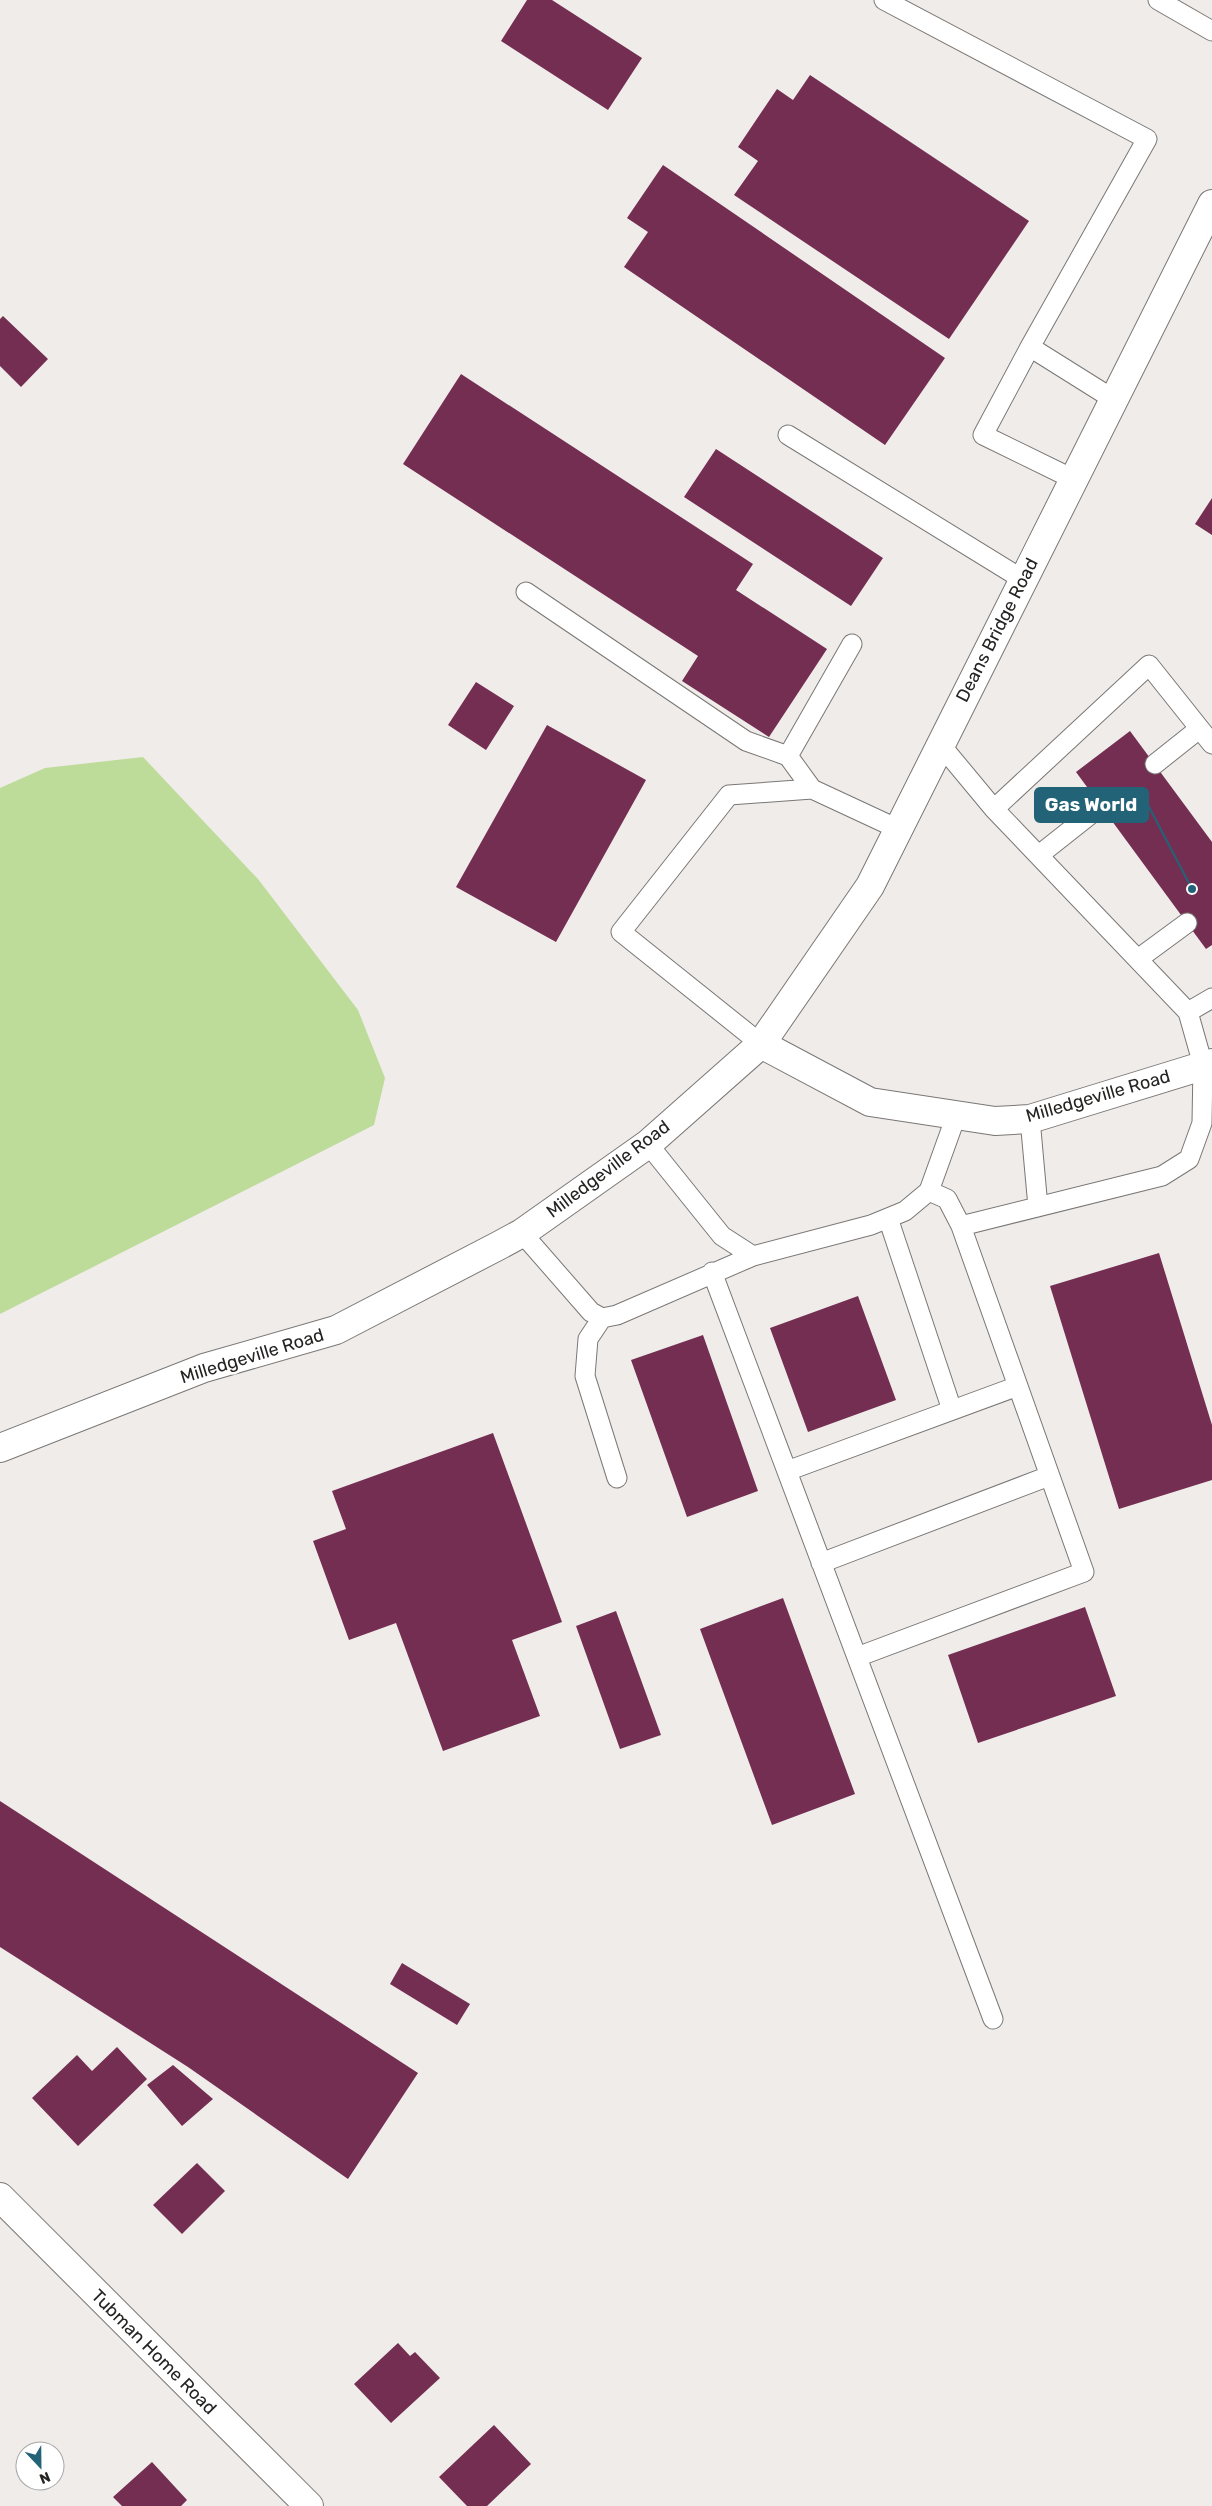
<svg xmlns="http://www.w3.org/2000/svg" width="1212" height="2506" font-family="Rubik,sans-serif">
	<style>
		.green { fill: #bddb99 }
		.building { fill: #742e52 }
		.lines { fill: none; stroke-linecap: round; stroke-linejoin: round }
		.service-casing { stroke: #7a7775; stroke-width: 21 }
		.tertiary-casing { stroke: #7a7775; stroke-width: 30 }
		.primary-casing { stroke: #7a7775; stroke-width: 30 }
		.service { stroke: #fff; stroke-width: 19 }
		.tertiary { stroke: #fff; stroke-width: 28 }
		.primary { stroke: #fff; stroke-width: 28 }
		.labels { text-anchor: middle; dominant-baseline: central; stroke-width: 5; stroke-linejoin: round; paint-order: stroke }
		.street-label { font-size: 18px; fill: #252423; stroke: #fff }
		.leader { fill: none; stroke: #236378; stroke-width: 2 }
		.callout-dot { fill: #236378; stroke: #fff; stroke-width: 2 }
		.callout { fill: #236378; stroke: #236378; stroke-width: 2 }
		.callout-label { font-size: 19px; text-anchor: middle; font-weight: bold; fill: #fff }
	</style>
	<rect width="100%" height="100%" fill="#f0ecea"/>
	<path class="green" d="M143 757 258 879 358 1010 385 1078 374 1125 0 1314V788L45 768Z"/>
	<path class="building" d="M527 0H552L642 58 608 110 501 41Z
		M810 75 1029 221 949 339 734 195 758 161 738 147 777 89 793 100Z
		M663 165 945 358 885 445 624 267 648 232 627 218Z
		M3 316 48 359 21 387 0 366V319Z
		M461 374 753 564 736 590 827 649 769 737 682 681 698 656 403 464Z
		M716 449 883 558 851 606 684 497Z
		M1212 498V535L1195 524Z
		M476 682 514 706 486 750 448 725Z
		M547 725 646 780 556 942 456 887Z
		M1130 731 1212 842V945L1206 949 1076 772Z
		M1159 1253 1212 1425V1480L1119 1509 1050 1286Z
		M858 1296 896 1400 808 1432 770 1328Z
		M703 1335 758 1491 687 1517 631 1360Z
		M493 1433 562 1622 512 1640 540 1716 443 1751 396 1623 349 1640 313 1541 346 1529 332 1491Z
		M783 1598 855 1794 772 1825 700 1629Z
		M1085 1607 1116 1696 978 1743 948 1655Z
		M616 1611 661 1735 620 1749 576 1626Z
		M0 1801 418 2073 348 2179 188 2067 0 1947Z
		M402 1963 470 2004 457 2025 390 1984Z
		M117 2047 147 2079 78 2146 32 2098 77 2055 92 2071Z
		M173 2065 213 2099 182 2126 147 2085Z
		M197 2163 225 2191 182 2234 153 2205Z
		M398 2343 410 2356 415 2352 440 2378 391 2423 354 2384Z
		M494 2425 531 2464 487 2506H467L439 2477Z
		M152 2462 187 2500 181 2506H122L113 2497Z"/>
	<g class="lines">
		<defs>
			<path id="service" d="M884 0 1147 139 1030 347 1113 399
				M1158 0 1212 31
				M1030 347 983 435 1073 479
				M788 435 1022 579
				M526 592 746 741 788 756
				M940 744 994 809 1188 1012 1203 1065 1202 1123 1189 1159 1162 1176 961 1226
				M1155 764 1199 729
				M812 789 788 756 852 644
				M994 809 1149 665 1212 744
				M1039 855 1101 806
				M1138 959 1187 923
				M1188 1012 1212 998
				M761 1044 621 932 729 795 812 789 898 829
				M1030 1119 1038 1207
				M648 1144 722 1236 753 1256 871 1225 905 1211 929 1191 956 1116
				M888 1218 952 1410
				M522 1233 591 1312 602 1318 617 1315 753 1256
				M712 1272 993 2019
				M602 1318 588 1339 585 1376 617 1478
				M787 1471 1018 1386
				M821 1563 1049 1476
				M857 1657 1084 1572 961 1226 947 1199 929 1191"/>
			<path id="tertiary" d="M761 1044 870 1102 995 1121 1030 1119 1212 1063
				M0 2197 309 2506"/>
			<path id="primary" d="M0 1448 204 1368 336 1330 498 1246 522 1233 648 1144 761 1044 870 886 1212 204"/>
		</defs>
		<use href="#service" class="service-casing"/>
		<use href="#tertiary" class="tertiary-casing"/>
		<use href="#primary" class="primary-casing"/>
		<use href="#service" class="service"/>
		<use href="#tertiary" class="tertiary"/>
		<use href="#primary" class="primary"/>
	</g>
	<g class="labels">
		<g class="street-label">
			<text transform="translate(997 630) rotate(-63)">Deans Bridge Road</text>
			<text transform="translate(1098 1096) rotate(-16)">Milledgeville Road</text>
			<text transform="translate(608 1169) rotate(-37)">Milledgeville Road</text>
			<text transform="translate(252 1356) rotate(-17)">Milledgeville Road</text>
			<text transform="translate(154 2352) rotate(45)">Tubman Home Road</text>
		</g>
	</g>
	<path class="leader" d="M1192 889L1148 805"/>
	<circle class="callout-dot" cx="1192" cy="889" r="5"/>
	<rect class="callout" x="1035" y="788" width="113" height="34" rx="5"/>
	<g class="callout-label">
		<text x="1091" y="811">Gas World</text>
	</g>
	<g transform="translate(40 2466) rotate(158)"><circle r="24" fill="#ffffff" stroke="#a8a7a7"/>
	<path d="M0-4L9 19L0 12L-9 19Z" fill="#236378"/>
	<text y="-8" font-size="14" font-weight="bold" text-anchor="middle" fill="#252423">N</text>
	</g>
</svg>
